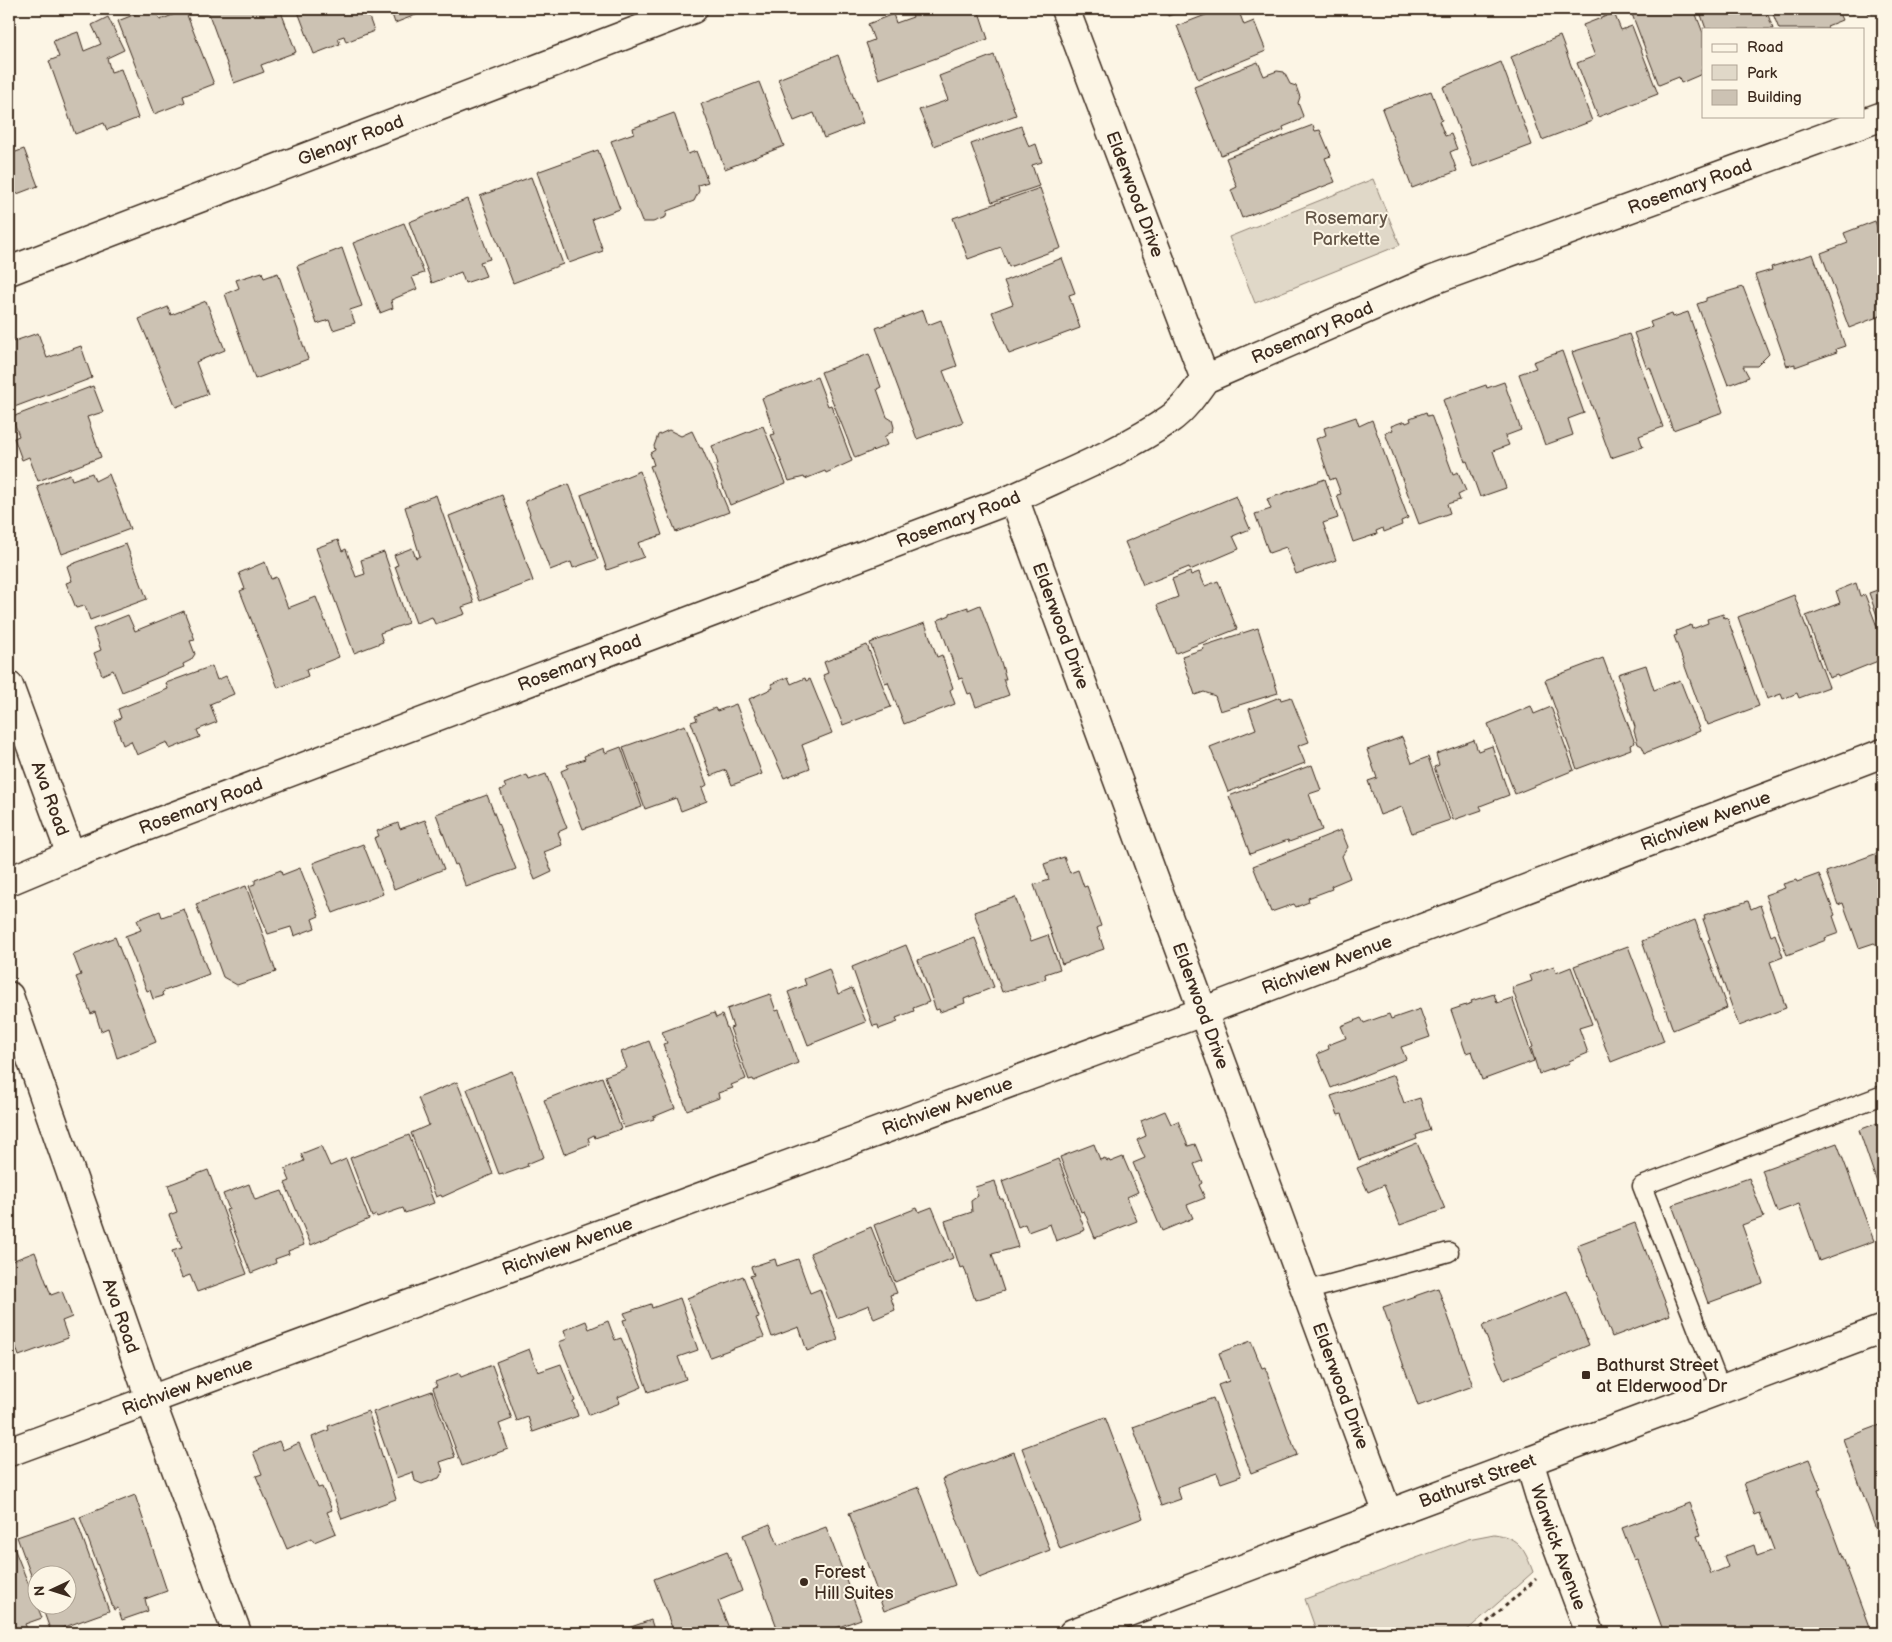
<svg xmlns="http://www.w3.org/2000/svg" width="1892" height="1642" font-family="'Balsamiq Sans',sans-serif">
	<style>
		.green { fill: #e0d8c8; stroke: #8e8173 }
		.building { fill: #ccc2b3; stroke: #3b2a1e }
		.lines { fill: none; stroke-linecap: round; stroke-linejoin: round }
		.lane-casing { stroke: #3b2a1e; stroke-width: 21 }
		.street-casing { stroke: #3b2a1e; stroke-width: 31 }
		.secondary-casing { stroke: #3b2a1e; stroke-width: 31 }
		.path { stroke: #3b2a1e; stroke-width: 3; stroke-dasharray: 4 4; stroke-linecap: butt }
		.lane { stroke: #fcf5e5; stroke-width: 18 }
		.street { stroke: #fcf5e5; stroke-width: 28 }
		.secondary { stroke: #fcf5e5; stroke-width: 28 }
		.poi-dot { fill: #3b2a1e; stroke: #fcf5e5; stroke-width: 2 }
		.labels { text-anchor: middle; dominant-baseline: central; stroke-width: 4; stroke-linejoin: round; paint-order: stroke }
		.street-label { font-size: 18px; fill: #3b2a1e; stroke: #fcf5e5 }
		.park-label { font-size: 18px; fill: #645648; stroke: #fcf5e5 }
		.poi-label { font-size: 18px; fill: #3b2a1e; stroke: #fcf5e5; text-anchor: start }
	</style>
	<rect width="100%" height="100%" fill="#fcf5e5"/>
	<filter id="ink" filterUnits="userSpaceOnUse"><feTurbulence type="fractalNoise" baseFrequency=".02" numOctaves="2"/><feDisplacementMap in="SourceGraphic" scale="10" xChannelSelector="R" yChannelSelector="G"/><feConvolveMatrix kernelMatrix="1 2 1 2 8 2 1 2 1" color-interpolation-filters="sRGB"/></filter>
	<g filter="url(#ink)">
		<path class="green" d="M1373 179 1400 245 1255 303 1229 237Z
			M1494 1534C1519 1537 1525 1550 1533 1572L1464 1633H1317L1305 1599 1468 1539Z"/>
		<path class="building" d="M148 9H155L160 20 185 10 214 84 183 96 185 102 154 114 118 21Z
			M207 9H280L296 52 261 65 264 72 234 83Z
			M297 9H366L374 31 346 42 344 36 338 38 340 44 314 54Z
			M390 9H431L395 23Z
			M916 9H978L988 39 879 79 866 43 874 40 868 24 893 14 896 23 913 17 911 11Z
			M1165 9H1188L1168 16Z
			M1221 9H1238L1244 25 1254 21 1266 51 1198 79 1177 26Z
			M1630 9H1694L1703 33V69L1701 70 1702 74 1681 83 1679 77 1659 85Z
			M1699 9H1766L1773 29H1706Z
			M1771 9H1837L1842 20 1827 26 1828 29H1779Z
			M1849 9H1883L1869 14 1867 9 1852 14Z
			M1614 13 1621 30 1632 26 1658 94 1598 117 1577 63 1595 56 1583 25Z
			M108 17 124 50 107 58 111 72 121 69 138 118 107 130 104 123 75 134 49 61 59 57 53 41 78 32 84 51 101 44 92 25Z
			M1560 36 1592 121 1542 140 1511 57Z
			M838 55 863 123 824 138 814 113 794 121 778 79Z
			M994 55 1016 115 934 146 919 110 948 100 939 76Z
			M1258 62 1264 76 1277 71 1284 72 1290 84 1296 86 1300 97 1298 103 1303 116 1300 120 1283 127 1284 130 1221 155 1194 87Z
			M1501 62 1532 145 1473 167 1443 87Z
			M759 82 784 146 725 169 701 104Z
			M1431 91 1442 120 1439 121 1445 136 1451 134 1457 149 1450 152 1457 171 1412 188 1382 109Z
			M674 113 688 154 696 151 708 182 698 185 699 191 694 201 667 211 666 217 653 222H642L611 141 634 133 633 128Z
			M1313 125 1315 131 1320 130 1331 156 1325 158 1335 182 1242 218 1231 190 1237 187 1226 158Z
			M1021 126 1029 147 1036 144 1042 162 1032 165 1039 186 992 202 971 144Z
			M9 143 13 153 24 149 38 186 9 197Z
			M598 150 620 209 592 219 603 251 569 263 537 172Z
			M531 177 563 264 513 283 480 196Z
			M1040 188 1061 248 1009 267 1001 247 968 259 953 218Z
			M468 199 490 259 480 262 486 276 465 283 461 272 432 283 409 222Z
			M1875 221 1883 243V317L1881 318 1880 316 1849 328 1821 253 1848 243 1844 233Z
			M404 223 424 273 412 277 417 289 391 300 393 308 380 313 353 243Z
			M342 248 362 306 350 310 355 323 333 330 329 320 317 324 297 266Z
			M1813 254 1845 346 1836 349 1837 352 1795 367V364L1787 366 1755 275 1772 270 1771 267Z
			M1062 258 1075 293 1069 295 1080 328 1009 354 992 312 1013 304 1004 281Z
			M262 272 264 278 278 273 308 359 255 379 225 294 239 288 236 280Z
			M1743 287 1769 354 1757 366H1743L1749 377 1728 385 1697 304 1706 301V298Z
			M206 301 225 350 196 362 208 394 176 407 139 319 168 307 171 315Z
			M923 310 928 325 941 320 957 366 943 371 963 422 917 439 876 328Z
			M1688 312 1723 412 1673 430 1650 367 1647 369 1634 333 1652 327 1650 322 1672 314 1673 317Z
			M38 333 47 358 81 346 92 378 9 409V343Z
			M1629 334 1663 427 1639 436 1643 447 1611 458 1572 352Z
			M1562 351 1584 413 1568 419 1573 435 1545 445 1519 374 1536 368 1533 362Z
			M869 354 881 387 877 389 887 417 892 420 894 427 893 431 884 437 887 445 855 458 821 372Z
			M817 377 828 406 831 405 852 461 826 473 825 471 805 479 804 477 789 481 771 435 775 434 762 398Z
			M1504 382 1521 430 1505 436 1509 445 1493 451 1506 488 1480 497 1467 461 1465 462 1443 400 1486 385 1487 388Z
			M93 386 103 412 87 417 101 457 38 481 29 457 22 460 14 438 19 436 12 417Z
			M1426 412 1427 416 1431 415 1453 474 1458 472 1466 491 1458 495 1460 500 1447 504 1450 513 1419 524 1385 433 1393 430 1391 426 1405 421 1406 423 1411 421 1410 418Z
			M1356 417 1359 426 1372 420 1408 518 1401 521 1402 525 1384 532 1383 528 1376 531 1377 534 1353 542 1337 495 1341 494 1335 478 1330 480 1316 439 1326 435 1324 428Z
			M763 426 786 483 730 505 715 465 718 464 712 446Z
			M669 430 681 436 692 431 700 448H702L729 512 676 532 650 466 654 465 650 453 655 450 654 446 658 435Z
			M640 471 662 535 638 543 644 557 607 570 581 495Z
			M92 473 95 481 109 474 130 529 62 554 37 486 70 474 72 480Z
			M1325 479 1338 518 1323 523 1336 560 1296 574 1286 547 1269 553 1255 514 1271 509 1267 499Z
			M569 484 598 559 573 568 571 562 550 570 529 515 530 514 525 501Z
			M436 495 474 603 462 607 465 614 435 624 432 617 416 623 395 566 398 565 394 555 412 548 416 558 420 556 405 507Z
			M502 495 533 581 480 601 449 516Z
			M1236 496 1250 529 1233 536 1239 549 1190 570 1189 567 1143 585 1125 542Z
			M338 540 342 551 346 549 356 577 365 574 361 560 384 552 408 623 380 633 383 642 354 653 316 548Z
			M126 544 147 599 90 620 85 606 76 608 66 583 72 581 67 566Z
			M265 562 271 579 276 577 288 608 316 597 339 657 306 670 308 676 278 688 240 591 245 589 239 573Z
			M1190 572 1191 575 1199 572 1205 586 1218 581 1237 629 1176 653 1157 605 1178 597 1172 579Z
			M1856 583 1860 596 1865 595 1883 642V659L1838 677 1837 675 1829 678 1806 616 1840 603 1836 591Z
			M1883 588V633L1869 593Z
			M1794 595 1829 687 1799 698 1797 693 1783 699 1781 694 1767 699 1738 617Z
			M980 605 1001 662 1006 679H1003L1009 695 976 707 971 693 968 694 962 678 959 679 938 620 950 615V613L968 607V610Z
			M184 611 195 640 190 641 195 654 191 660 183 664 184 667 122 692 113 670 102 675 94 653 101 650 93 629 128 615 135 631Z
			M1723 614 1724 618 1727 617 1759 706 1708 725 1707 722H1705L1674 636 1677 635 1676 631 1691 625 1692 629 1708 623 1707 619Z
			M925 623 937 657 942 655 953 688 950 690 955 704 904 724 888 682 885 683 870 643Z
			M1258 628 1278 693 1220 711 1215 696 1204 692 1195 695 1182 656 1204 649 1203 646Z
			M867 645 891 707 843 725 823 675 828 673 824 662Z
			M1603 658 1635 743 1630 745 1631 749 1577 769 1545 680Z
			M1646 665 1654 690 1680 680 1700 731 1645 753 1642 746 1638 744 1634 731 1635 727 1618 674Z
			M212 666 217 680 226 676 234 694 210 704 217 722 197 730 200 737 170 749 167 742 137 755 131 741 123 745 114 721 121 718 118 709 168 689 166 683Z
			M788 677 791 684 805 678 806 681 810 679 832 733 802 745 810 768 784 778 749 699 773 688 771 684Z
			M1280 697 1281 700 1291 697 1309 742 1298 746 1305 763 1228 792 1210 747 1256 729 1249 709Z
			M736 704 762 774 732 785 726 770 711 776 691 722 697 720 695 716 715 708 717 711Z
			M1531 706 1534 714 1551 707 1574 770 1515 794 1488 724Z
			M685 725 707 785 702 788 707 801 681 811 676 798 645 809 623 747Z
			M1402 737 1412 763 1428 757 1450 820 1412 833 1402 807 1380 815 1368 781 1377 778 1367 750Z
			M1474 740 1478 751 1492 746 1509 795 1480 806 1482 810 1453 820 1434 767 1439 765 1436 754Z
			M621 747 642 807 583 829 561 771 568 768 567 765 585 759 584 756 604 748 605 753Z
			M1312 765 1321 790 1309 794 1322 830 1289 842 1288 840 1250 854 1229 796Z
			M546 774 567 828 558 832 562 845 544 852 552 872 535 880 500 790 506 788 504 784 527 775 529 780Z
			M487 795 516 869 466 887 457 864 455 865 436 814Z
			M425 820 444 869 394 889 374 838 379 836 377 831 398 823 400 829Z
			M1341 830 1348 847 1342 856 1350 878 1331 886 1332 889 1308 898 1309 902 1296 907 1294 904 1271 912 1253 866 1317 841 1316 840Z
			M363 844 383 894 333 913 313 863Z
			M1883 851V917L1882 918 1883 946 1880 947 1874 943 1859 948 1843 903 1838 905 1826 872Z
			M1064 857 1070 873 1078 870 1084 887 1087 886 1101 926 1097 928 1104 949 1062 964 1034 885 1049 880 1044 864Z
			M300 868 319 916 312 919 315 928 294 936 291 927 268 934 249 886 255 884V880L281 870 282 875Z
			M1819 874 1835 915 1833 916 1839 933 1825 938 1826 940 1787 955 1765 895 1785 888 1783 884 1796 880 1797 882Z
			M246 886 276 972 237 985 223 977 196 904Z
			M1015 897 1031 941 1048 935 1060 969 1045 974 1046 979 1002 992 974 912Z
			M1748 901 1751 909 1760 905 1771 936 1775 934 1783 957 1770 962 1786 1008 1739 1026 1708 940 1710 939 1703 919H1705L1704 915Z
			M184 909 209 974 164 991 162 993 163 996 153 999 150 990 147 991 125 936 141 930 137 920 160 911 162 917Z
			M1695 920 1727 1008 1673 1030 1642 941Z
			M115 937 156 1042 117 1058 108 1028 101 1031 95 1012 91 1014 76 977 81 975 73 954Z
			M975 938 994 987 964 999 965 1003 940 1012 939 1009 936 1010 918 960Z
			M906 945 929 1002 913 1008 914 1011 896 1018 898 1022 879 1029 878 1025 873 1026 852 967Z
			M1628 946 1664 1041 1611 1062 1574 966Z
			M1554 966 1556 973 1571 967 1592 1024 1579 1028 1588 1053 1569 1061 1570 1063 1539 1074 1531 1048 1533 1047 1512 988 1532 981 1530 975Z
			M829 969 838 994 852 988 866 1022 808 1045 788 992 806 985 804 979Z
			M770 994 776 1011 779 1010 798 1063 754 1081 753 1079 749 1080 730 1028 733 1027 727 1009Z
			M1494 994 1497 1003 1512 998 1534 1061 1482 1080 1472 1051 1466 1053 1451 1010 1472 1003 1471 1001Z
			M1420 1009 1430 1037 1401 1047 1406 1059 1331 1088 1317 1054 1329 1049 1328 1045 1346 1038 1341 1026 1361 1018 1364 1023 1389 1014 1391 1019Z
			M714 1013 716 1018 722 1015 746 1079 731 1085 733 1088 718 1093 719 1098 687 1110 663 1044 667 1043 662 1032Z
			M649 1041 675 1108 653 1117 654 1119 624 1128 605 1076 627 1068 621 1052Z
			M512 1071 544 1157 527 1164 528 1166 503 1175V1173L499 1174 467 1089Z
			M1394 1075 1404 1103 1420 1098 1430 1130 1416 1135 1417 1139 1359 1160 1342 1114 1338 1115 1331 1096Z
			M602 1077 621 1129 595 1138 594 1135 588 1138 590 1144 564 1154 544 1100Z
			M457 1082 493 1174 442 1197 441 1195 436 1197 411 1133 429 1125 418 1098Z
			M1165 1111 1171 1124 1178 1121 1188 1146 1195 1144 1202 1161 1194 1164 1202 1183 1199 1185 1205 1198 1187 1205 1193 1218 1162 1231 1133 1163 1145 1158 1137 1140 1146 1136 1141 1121Z
			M1883 1121V1200L1859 1130Z
			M409 1135 434 1203 405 1213 403 1208 377 1217 376 1215 372 1217 350 1158Z
			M1417 1143 1445 1209 1400 1225 1384 1185 1368 1192 1357 1168Z
			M1837 1143 1874 1241 1819 1261 1799 1204 1777 1212 1762 1170Z
			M1094 1144 1100 1160 1105 1158 1107 1161 1109 1160 1110 1162 1123 1157 1138 1192 1127 1197 1137 1221 1095 1238 1084 1211 1081 1212 1060 1157Z
			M321 1146 330 1166 346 1159 369 1219 311 1245 285 1183 290 1181 285 1169 304 1161 301 1154Z
			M1058 1159 1085 1230 1056 1241 1050 1224 1028 1232 1025 1224 1018 1227 1002 1181Z
			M208 1170 247 1274 197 1292 190 1275 182 1278 172 1251 182 1248 169 1215 177 1212 168 1185Z
			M1749 1178 1764 1217 1742 1225 1763 1283 1708 1303 1672 1205Z
			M995 1181 1000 1199H1003L1018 1247 992 1254 1004 1291 975 1300 964 1267 960 1268 945 1221 972 1212 971 1201 978 1196 975 1187Z
			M249 1184 255 1200 282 1191 304 1245 288 1251 289 1254 275 1259 276 1263 251 1273 226 1210 229 1209 223 1194Z
			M932 1207 953 1258 895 1282 874 1225 917 1208 919 1212Z
			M1635 1223 1670 1315 1612 1337 1577 1245Z
			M871 1227 897 1293 890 1295 895 1310 874 1319 869 1305 837 1318 810 1253Z
			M35 1252 51 1295 62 1291 72 1317 62 1321 68 1338 19 1356 9 1327V1262Z
			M775 1259 777 1266 798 1259 810 1293 820 1289 838 1340 807 1351 799 1327 772 1337 750 1276 754 1275 751 1267Z
			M743 1276 759 1317 756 1318 764 1337 710 1357 687 1298Z
			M1438 1288 1473 1386 1418 1406 1383 1307Z
			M1567 1291 1589 1345 1504 1380 1482 1326Z
			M680 1298 698 1350 678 1357 686 1379 648 1392 623 1320 627 1319 624 1313 651 1304 652 1308Z
			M586 1321 589 1329 608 1321 615 1340 621 1338 642 1387 618 1397 620 1403 589 1415 559 1342 567 1339 564 1330Z
			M9 1337 16 1357 9 1360Z
			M1251 1341 1262 1368 1265 1367 1297 1455 1251 1473 1218 1385 1229 1381 1219 1353Z
			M529 1349 538 1372 561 1364 575 1401 573 1402 578 1416 533 1432 528 1417 517 1421 496 1362Z
			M492 1365 512 1419 499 1424 508 1449 462 1466 433 1388 437 1386 435 1382 459 1373 461 1377Z
			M432 1391 455 1457 440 1462 443 1471 439 1478 422 1484 415 1481 413 1472 396 1478 373 1412Z
			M1213 1398 1241 1476 1221 1483 1217 1473 1177 1487 1181 1499 1161 1506 1133 1427Z
			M368 1411 396 1499 342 1519 312 1437 329 1430 328 1426Z
			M1105 1417 1143 1518 1060 1549 1022 1448Z
			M1883 1424V1549L1843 1439Z
			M279 1441 283 1450 299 1443 318 1488 322 1487 332 1510 327 1512 336 1533 314 1542 312 1538 287 1549 256 1476 262 1474 253 1452Z
			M1014 1452 1050 1550 979 1578 942 1479Z
			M1809 1459 1821 1489 1818 1490 1871 1633H1664L1637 1559 1634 1560 1622 1528 1689 1503 1701 1535 1697 1536 1711 1574 1728 1567 1724 1556 1754 1545 1757 1556 1774 1550 1760 1513 1755 1515 1744 1483Z
			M919 1487 955 1585 884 1611 849 1513Z
			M135 1495 167 1591 145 1599 148 1611 122 1620 118 1608 114 1610 80 1517Z
			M75 1517 109 1611 51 1632 41 1604H68V1574H38V1594L17 1537Z
			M770 1524 778 1545 826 1527 861 1619 836 1628 838 1633H779L743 1535Z
			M14 1548 42 1618 25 1624 29 1633H9V1550Z
			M727 1551 742 1591 718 1601 731 1633H674L654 1579Z
			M651 1620 655 1633H614Z"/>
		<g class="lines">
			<defs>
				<path id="lane" d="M1305 1291 1449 1252
					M1721 1390 1642 1186 1883 1095"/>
				<g id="street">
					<path id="s1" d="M1065 9 1205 379"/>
					<path id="s2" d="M9 271 693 9"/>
					<path id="s3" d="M1014 498 1388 1514"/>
					<path id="s4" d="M9 686 71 855"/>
					<path id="s5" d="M9 881 71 855 1014 498C1065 474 1124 451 1170 419 1184 409 1195 393 1205 379L1433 280 1883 116"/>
					<path id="s6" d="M9 996 150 1399 237 1633"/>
					<path id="s7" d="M9 1452 1202 1012 1883 753"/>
					<path id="s8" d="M1529 1461 1544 1510 1590 1633"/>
				</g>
				<g id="secondary">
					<path id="s9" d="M1073 1633 1388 1514 1883 1329"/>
				</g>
			</defs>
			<use href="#lane" class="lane-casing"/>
			<use href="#street" class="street-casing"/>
			<use href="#secondary" class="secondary-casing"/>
			<path class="path" d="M1475 1633 1536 1579"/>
			<use href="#lane" class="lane"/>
			<use href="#street" class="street"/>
			<use href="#secondary" class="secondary"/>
		</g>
	</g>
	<g class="poi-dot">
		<rect x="1581" y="1370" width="10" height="10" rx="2.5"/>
		<circle cx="804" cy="1582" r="5"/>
	</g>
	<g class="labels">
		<g class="street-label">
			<text stroke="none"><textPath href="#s2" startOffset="366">Glenayr Road</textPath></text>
			<text stroke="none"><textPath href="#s5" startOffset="1826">Rosemary Road</textPath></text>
			<text stroke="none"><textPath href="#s1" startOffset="198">Elderwood Drive</textPath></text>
			<text stroke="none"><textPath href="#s5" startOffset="1421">Rosemary Road</textPath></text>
			<text stroke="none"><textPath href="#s5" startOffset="1016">Rosemary Road</textPath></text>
			<text stroke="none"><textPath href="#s3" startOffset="136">Elderwood Drive</textPath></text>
			<text stroke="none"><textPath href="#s5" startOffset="611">Rosemary Road</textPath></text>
			<text stroke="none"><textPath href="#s4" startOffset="120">Ava Road</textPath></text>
			<text stroke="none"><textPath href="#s5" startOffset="206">Rosemary Road</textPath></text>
			<text stroke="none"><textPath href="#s7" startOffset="1810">Richview Avenue</textPath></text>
			<text stroke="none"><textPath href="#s7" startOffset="1405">Richview Avenue</textPath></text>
			<text stroke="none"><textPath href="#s3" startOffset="541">Elderwood Drive</textPath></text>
			<text stroke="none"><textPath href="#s7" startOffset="1000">Richview Avenue</textPath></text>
			<text stroke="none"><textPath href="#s7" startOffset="595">Richview Avenue</textPath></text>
			<text stroke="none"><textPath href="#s6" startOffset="339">Ava Road</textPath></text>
			<text stroke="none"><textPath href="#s7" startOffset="190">Richview Avenue</textPath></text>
			<text stroke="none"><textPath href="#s3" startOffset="946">Elderwood Drive</textPath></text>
			<text stroke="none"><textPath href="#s9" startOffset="432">Bathurst Street</textPath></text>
			<text stroke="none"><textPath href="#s8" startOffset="91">Warwick Avenue</textPath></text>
		</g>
		<g class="park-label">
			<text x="1346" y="218">Rosemary<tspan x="1346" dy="21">Parkette</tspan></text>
		</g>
		<g class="poi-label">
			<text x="1596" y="1365">Bathurst Street<tspan x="1596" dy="21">at Elderwood Dr</tspan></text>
			<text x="814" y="1572">Forest<tspan x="814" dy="21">Hill Suites</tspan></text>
		</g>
	</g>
	<rect width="1892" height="1642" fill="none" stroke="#fcf5e5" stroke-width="30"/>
	<rect x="15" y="15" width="1862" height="1612" fill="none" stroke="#3b2a1e" stroke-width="2" filter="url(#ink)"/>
	<rect x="1702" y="28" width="162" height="90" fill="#fcf5e5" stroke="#afa495"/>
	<rect x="1712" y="44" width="25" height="8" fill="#fcf5e5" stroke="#afa495"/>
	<text x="1747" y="52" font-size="15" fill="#3b2a1e">Road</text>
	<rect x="1712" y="65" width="25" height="15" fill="#e0d8c8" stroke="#afa495"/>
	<text x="1747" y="78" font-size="15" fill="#3b2a1e">Park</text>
	<rect x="1712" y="90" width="25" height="15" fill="#ccc2b3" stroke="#afa495"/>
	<text x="1747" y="102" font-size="15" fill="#3b2a1e">Building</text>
	<g transform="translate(52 1590) rotate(266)"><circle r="24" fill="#fcf5e5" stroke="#afa495"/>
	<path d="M0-4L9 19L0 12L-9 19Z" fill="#3b2a1e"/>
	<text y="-8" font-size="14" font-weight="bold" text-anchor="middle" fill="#3b2a1e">N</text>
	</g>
</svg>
